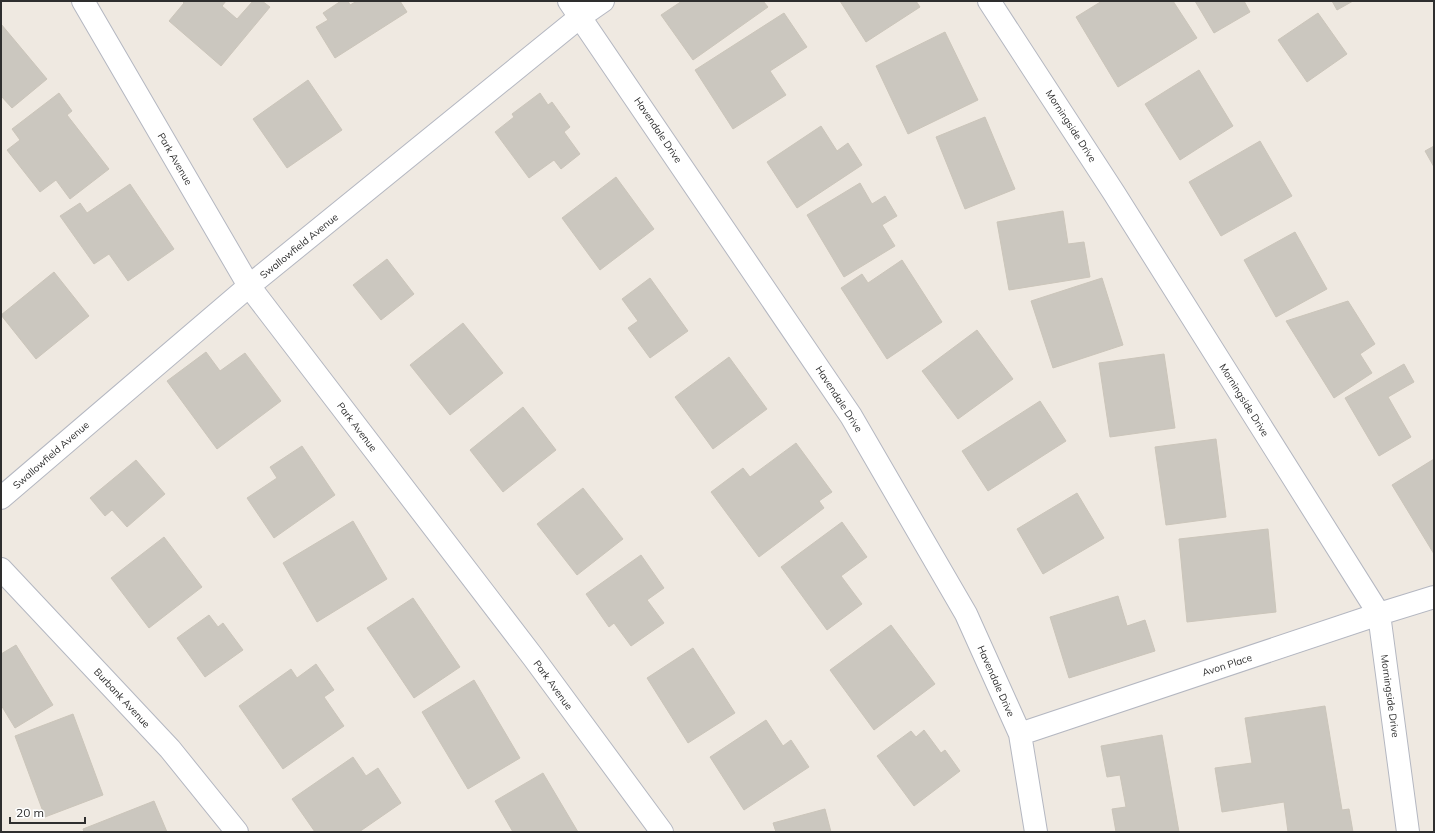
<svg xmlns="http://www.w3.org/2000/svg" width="1435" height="833" font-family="Mulish,sans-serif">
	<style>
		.building { fill: #cbc7bf; stroke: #cbc5ba }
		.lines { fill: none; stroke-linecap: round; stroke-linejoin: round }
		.minor-casing { stroke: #b4b7c1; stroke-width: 24 }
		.minor { stroke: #fff; stroke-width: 22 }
		.labels { text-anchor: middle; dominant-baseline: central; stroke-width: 3.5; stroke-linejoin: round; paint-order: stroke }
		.street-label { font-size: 10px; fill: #2e2e2e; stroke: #fff }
	</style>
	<rect width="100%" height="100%" fill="#efe9e1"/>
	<path class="building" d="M182 1H226L222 6 237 19 253 1H262L270 7 221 66 169 21 184 3Z
		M341 1H348L350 5 357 1H400L407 12 335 58 316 27 328 20 323 13Z
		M682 1H763L768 7 693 60 661 15Z
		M840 1H916L920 7 866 42Z
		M1102 1H1173L1197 38 1118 87 1076 17Z
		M1195 1H1244L1250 12 1214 33Z
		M1332 1H1353L1337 10Z
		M784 13 807 47 770 71 786 95 733 129 695 70Z
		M1318 13 1347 54 1307 82 1278 40Z
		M1 24 47 79 12 108 1 96Z
		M945 32 978 100 908 134 876 66Z
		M1199 70 1233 126 1180 160 1145 104Z
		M308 80 342 130 287 168 253 119Z
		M59 93 72 111 67 115 109 169 70 199 56 180 40 192 7 150 20 140 12 129Z
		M540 93 548 105 552 102 570 127 564 132 580 154 561 169 554 160 529 178 495 132 514 117 512 114Z
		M985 117 1015 189 965 209 936 137Z
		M821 126 837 151 848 143 862 165 797 208 767 162Z
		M1260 141 1292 196 1221 236 1189 182Z
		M1434 146V167L1425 151Z
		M616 177 654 229 600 270 562 218Z
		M860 183 872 204 885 196 897 216 882 225 895 246 844 277 807 215Z
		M130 184 174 249 128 281 109 254 94 264 60 216 80 203 87 213Z
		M1063 211 1068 244 1084 242 1090 277 1009 290 997 222Z
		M1295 232 1327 289 1276 317 1244 260Z
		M387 259 414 294 381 320 353 285Z
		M902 260 942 322 887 359 841 288 862 274 868 283Z
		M54 272 89 316 36 359 1 315Z
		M650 278 688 331 650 358 628 328 638 321 622 299Z
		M1102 278 1123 345 1053 368 1031 301Z
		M1348 301 1375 344 1360 354 1372 373 1334 398 1286 321Z
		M463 323 503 373 450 415 410 365Z
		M977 330 1013 379 958 419 922 371Z
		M206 352 220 371 245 353 281 401 217 449 167 381Z
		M1164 354 1175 428 1110 437 1099 363Z
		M729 357 767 409 713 449 675 397Z
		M1404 364 1414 382 1388 397 1411 437 1379 456 1345 398Z
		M1040 401 1066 441 988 491 962 451Z
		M523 407 556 450 503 492 470 450Z
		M1216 439 1226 517 1166 525 1155 447Z
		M796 443 832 492 819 501 824 508 759 557 711 492 743 468 750 477Z
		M302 446 335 495 274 538 247 498 277 478 270 467Z
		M1434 459V554L1392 485Z
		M136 460 165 494 127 527 112 510 105 516 90 498Z
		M583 488 623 539 577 575 537 524Z
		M1077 493 1104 538 1043 574 1017 529Z
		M353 521 387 579 317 622 283 563Z
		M842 522 867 557 841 576 862 604 827 630 781 567Z
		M1268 529 1276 612 1187 622 1179 539Z
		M164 537 202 587 149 628 111 578Z
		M641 555 664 588 647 600 664 623 631 646 614 623 609 627 586 594Z
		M1118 596 1127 626 1145 620 1155 651 1069 678 1050 617Z
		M413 598 460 667 414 698 367 628Z
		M209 615 218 627 223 623 243 650 205 677 177 638Z
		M891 625 935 684 874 730 830 670Z
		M16 645 53 705 15 728 1 705V654Z
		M693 648 735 713 688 743 647 678Z
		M316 664 334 690 324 697 344 726 283 769 239 706 291 669 297 678Z
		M474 680 520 758 468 789 422 712Z
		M1325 706 1342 810 1349 809 1353 832H1288L1284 802 1222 812 1215 768 1252 763 1245 718Z
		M73 714 103 795 45 817 15 736Z
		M766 720 783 746 791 740 809 767 744 810 710 757Z
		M924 730 941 753 945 750 960 771 914 806 877 756 911 731 916 737Z
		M1162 735 1179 832H1116L1112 809 1126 807 1120 775 1107 777 1101 746Z
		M353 757 366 776 378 768 401 803 359 832H315L292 799Z
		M543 773 578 832H513L495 801Z
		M154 801 167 832H84L83 829Z
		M825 809 831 832H776L773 823Z"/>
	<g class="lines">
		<defs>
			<path id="minor" d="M83 1 249 286 533 657 662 832
				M569 1 851 416 966 614 1020 734 1036 832
				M989 1 1114 193 1379 614 1408 832
				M1 498 249 286 580 17 603 1
				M1 569 170 749 237 832
				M1020 734 1379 614 1434 597"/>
		</defs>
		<use href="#minor" class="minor-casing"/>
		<use href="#minor" class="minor"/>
	</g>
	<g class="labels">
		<g class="street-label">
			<text transform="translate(1071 126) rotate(57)">Morningside Drive</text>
			<text transform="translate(658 130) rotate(56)">Havendale Drive</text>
			<text transform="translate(175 159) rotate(60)">Park Avenue</text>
			<text transform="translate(299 246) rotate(-39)">Swallowfield Avenue</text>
			<text transform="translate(839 399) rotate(57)">Havendale Drive</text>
			<text transform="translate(1244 400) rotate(58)">Morningside Drive</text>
			<text transform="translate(357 427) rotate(53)">Park Avenue</text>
			<text transform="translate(51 455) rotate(-41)">Swallowfield Avenue</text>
			<text transform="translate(1227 665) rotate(-18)">Avon Place</text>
			<text transform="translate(996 681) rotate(66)">Havendale Drive</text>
			<text transform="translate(553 685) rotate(54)">Park Avenue</text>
			<text transform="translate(1390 696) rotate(82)">Morningside Drive</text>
			<text transform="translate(122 698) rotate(47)">Burbank Avenue</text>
		</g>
	</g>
	<rect width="1435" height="833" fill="none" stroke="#2e2e2e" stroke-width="4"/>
	<path d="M10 817v6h75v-6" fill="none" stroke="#2e2e2e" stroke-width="2"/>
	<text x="16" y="817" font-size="12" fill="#2e2e2e" stroke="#ffffff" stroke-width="3" paint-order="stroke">20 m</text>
</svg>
